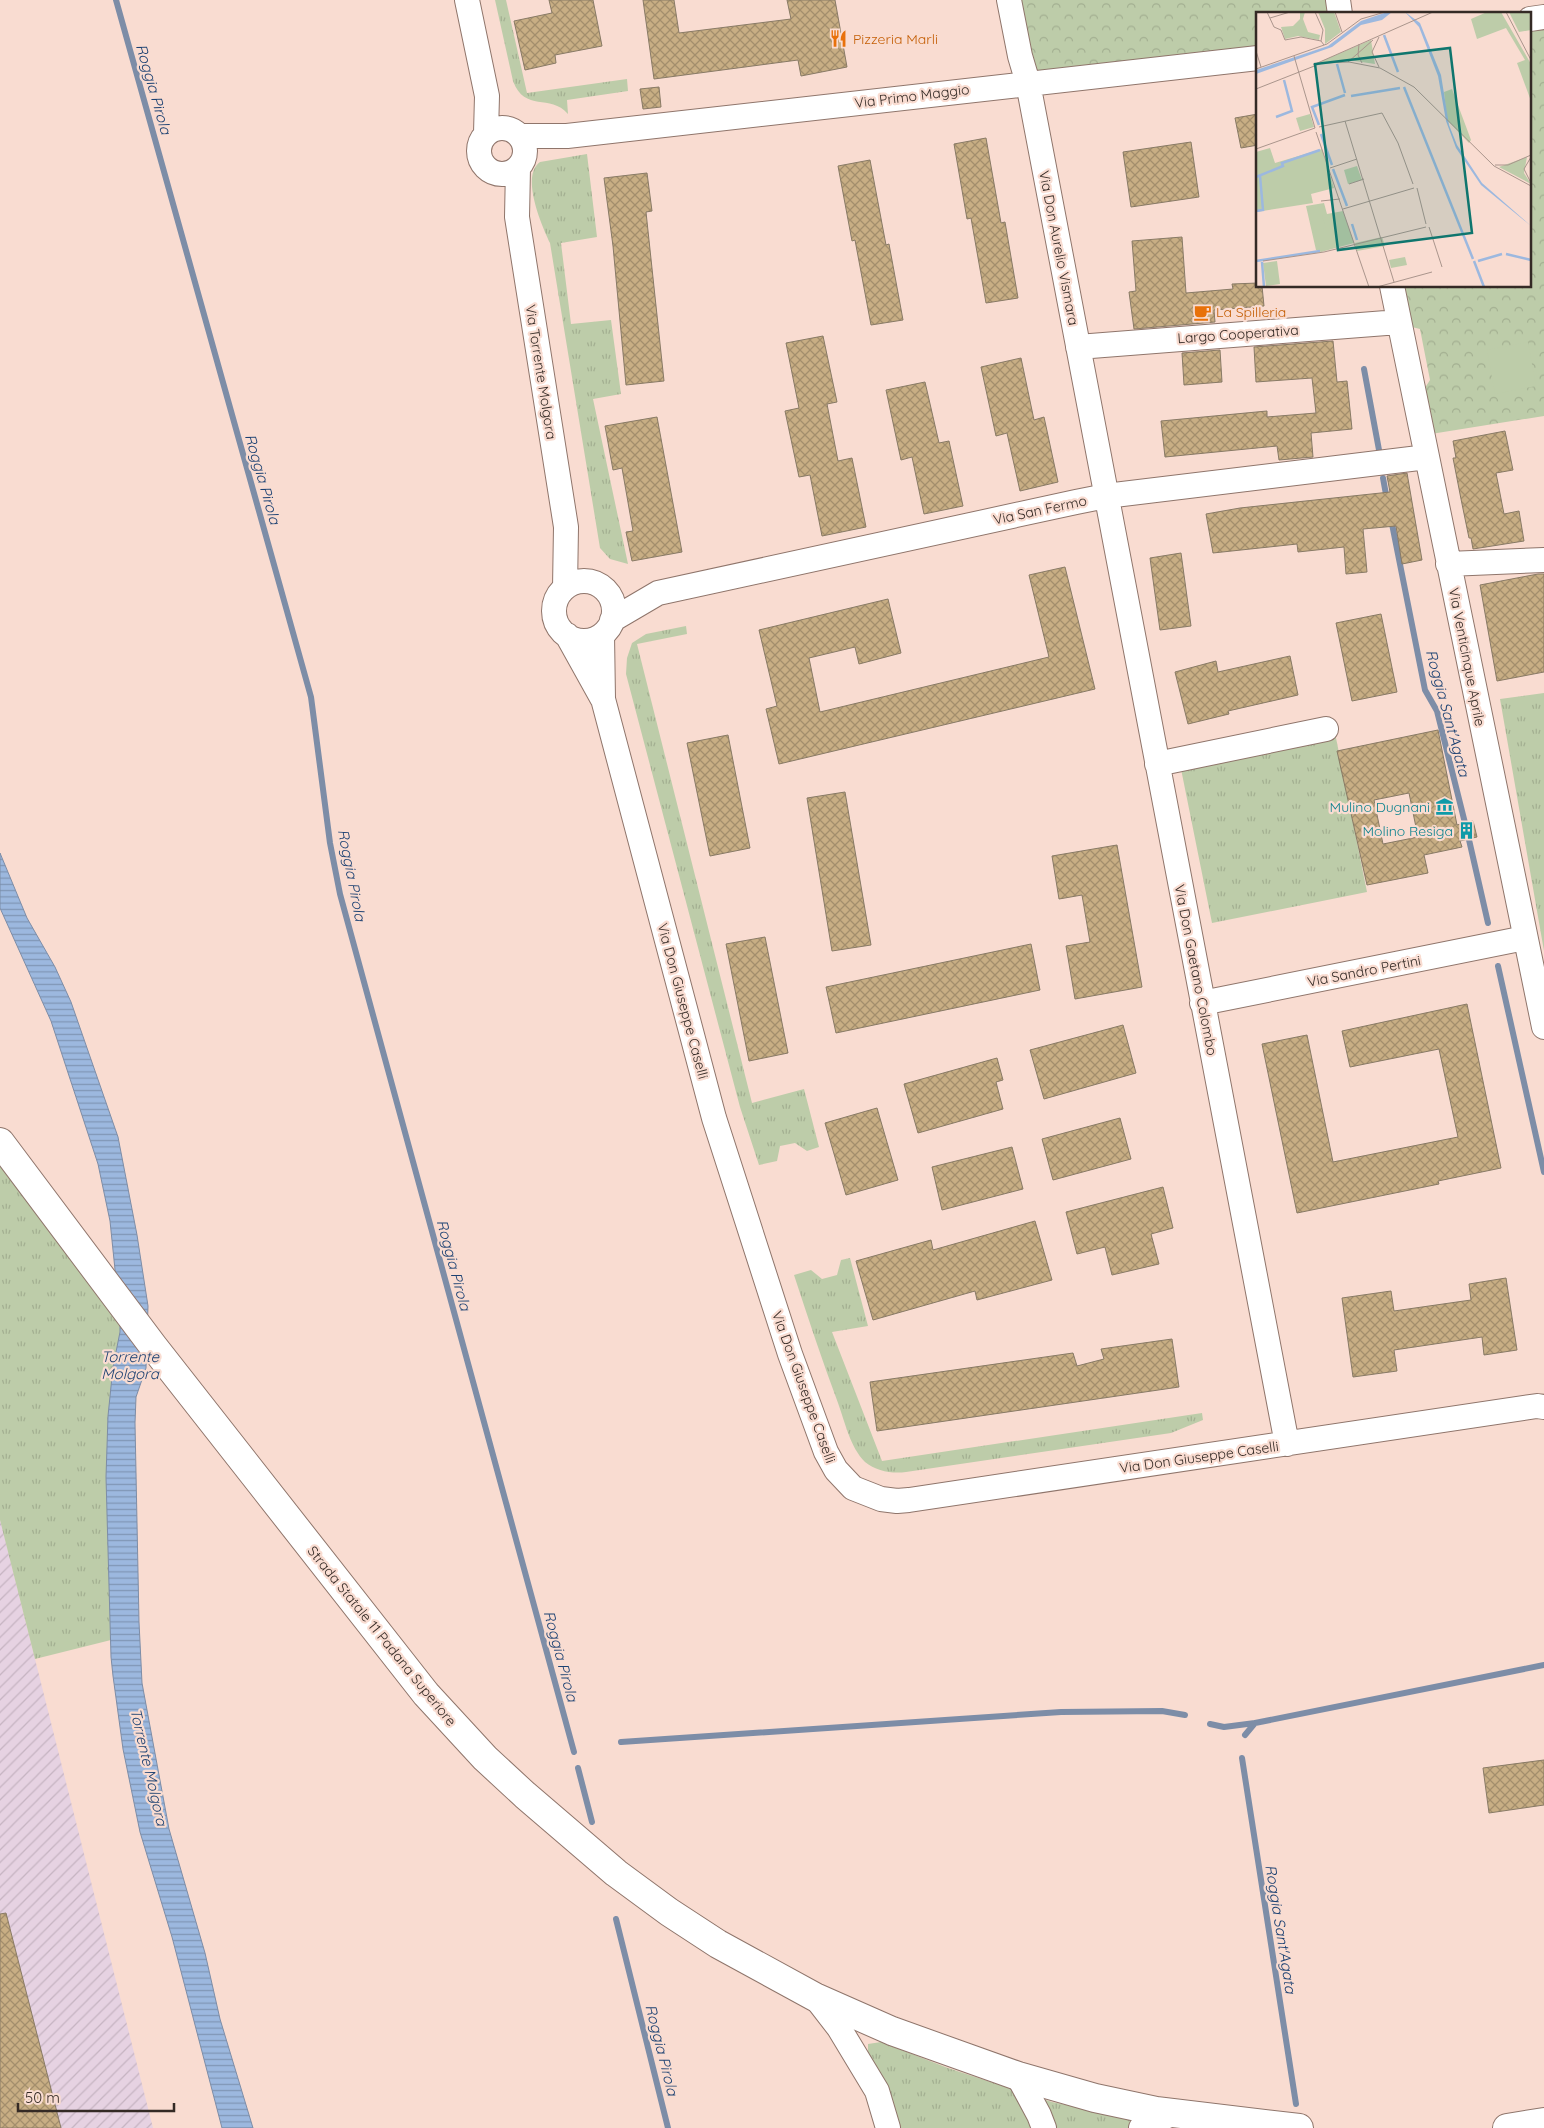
<svg xmlns="http://www.w3.org/2000/svg" width="1544" height="2128" font-family="Quicksand,sans-serif">
	<style>
		.industrial { fill: url(#industrial-furrows) }
		.grass { fill: url(#grass-tufts) }
		.park { fill: url(#park-crowns) }
		.garden { fill: #bdcca9 }
		.water { fill: url(#water-rules); stroke: #7d8da7 }
		.lines { fill: none; stroke-linecap: round; stroke-linejoin: round }
		.stream { stroke: #7d8da7; stroke-width: 6 }
		.building { fill: url(#building-cross-hatch); stroke: #887a65; fill-rule: evenodd }
		.minor-casing { stroke: #8f756b; stroke-width: 26 }
		.major-casing { stroke: #8f756b; stroke-width: 30 }
		.minor { stroke: #fff; stroke-width: 24 }
		.major { stroke: #fff; stroke-width: 28 }
		.labels { text-anchor: middle; dominant-baseline: central; stroke-width: 4.5; stroke-linejoin: round; paint-order: stroke }
		.food-label { font-size: 14px; fill: #c56008; stroke: #f9dcd1; text-anchor: start }
		.street-label { font-size: 14px; fill: #342a25; stroke: #f9dcd1 }
		.culture-label { font-size: 14px; fill: #0d838f; stroke: #f9dcd1; text-anchor: end }
		.water-label { font-size: 15px; font-style: italic; fill: #1c4172; stroke: #f9dcd1 }
		.inset-river { fill: none; stroke: #9cb8df; stroke-width: 2.5 }
		.inset-road { fill: none; stroke: #aa958c; stroke-width: 1 }
		.view { fill: #0f766e; fill-opacity: 0.15; stroke: #0f766e; stroke-width: 2.5 }
		.inset-edge { fill: none; stroke: #342a25; stroke-width: 2.5 }
	</style>
	<defs>
		<pattern id="industrial-furrows" width="10" height="10" patternUnits="userSpaceOnUse" patternTransform="scale(1.25)"><rect width="10" height="10" fill="#e6d2e2"/><path d="M-1 1l2-2M0 10L10 0M9 11l2-2" fill="none" stroke="#c6b4c2"/></pattern>
		<pattern id="grass-tufts" width="24" height="20" patternUnits="userSpaceOnUse" patternTransform="scale(1.25)"><rect width="24" height="20" fill="#bdcca9"/><path d="M3 7l-1-3M5 7V3M7 7l1-3M15 17l-1-3M17 17v-4M19 17l1-3" fill="none" stroke="#a3af91"/></pattern>
		<pattern id="park-crowns" width="20" height="18" patternUnits="userSpaceOnUse" patternTransform="scale(1.25)"><rect width="20" height="18" fill="#bdcca9"/><path d="M2 6a3 3 0 1 1 6 0M12 15a3 3 0 1 1 6 0" fill="none" stroke="#a3af91"/></pattern>
		<pattern id="water-rules" width="6" height="5" patternUnits="userSpaceOnUse" patternTransform="scale(1.25)"><rect width="6" height="5" fill="#9cb8df"/><path d="M0 2.5h6" fill="none" stroke="#8096b5"/></pattern>
		<pattern id="building-cross-hatch" width="8" height="8" patternUnits="userSpaceOnUse" patternTransform="scale(1.25)"><rect width="8" height="8" fill="#c8ae84"/><path d="M0 0l8 8M0 8l8-8" fill="none" stroke="#a38e6c"/></pattern>
	</defs>
	<rect width="100%" height="100%" fill="#f9dcd1"/>
	<path class="industrial" d="M0 1519 36 1663 153 2128H0Z"/>
	<path class="grass" d="M495 0H506L527 93 627 79 628 91 567 100 568 114C550 93 525 113 513 81Z
		M587 154 597 237 561 243 571 324 611 320 621 394 593 399 628 564 610 559 600 548 550 243C542 226 520 176 540 162Z
		M686 626 687 634 637 644 752 1103 804 1089 819 1147 807 1151 795 1143 780 1146 777 1161 759 1165 740 1107 626 674 627 658 632 643 646 634Z
		M1544 693V951L1500 699Z
		M1334 728 1367 892 1212 923 1179 759Z
		M0 1143 129 1314 127 1636 35 1659 0 1520Z
		M850 1258 868 1326 832 1332 882 1461 1202 1413 1203 1420 1171 1433 906 1472C892 1474 876 1471 865 1462 850 1447 845 1422 838 1403 822 1360 808 1318 794 1275L811 1270 822 1279 837 1275 841 1260Z
		M881 2042 948 2068 1052 2102 1177 2128H896L868 2057V2044Z"/>
	<path class="park" d="M1011 0H1336L1339 14H1258V58L1030 83Z
		M1544 25V416L1431 434 1421 394 1430 380 1420 329 1408 326 1400 286H1530V27Z"/>
	<path class="garden" d="M1528 342 1536 386 1495 394 1487 350Z"/>
	<path class="water" d="M0 853 27 918 55 967 71 1002 118 1137 137 1235 148 1306 146 1368 136 1397 135 1423 139 1622 142 1683 169 1829 205 1953 220 2019 253 2128H222L172 1937 140 1832 123 1749 113 1676 111 1657 106 1477 108 1416 113 1367 120 1332V1318L110 1221 98 1164 51 1021 0 908Z"/>
	<g class="lines">
		<path class="stream" d="M116 0 311 697 330 843 340 894 574 1752
			M1364 369 1379 450
			M1383 478 1387 500
			M1391 519 1425 690 1437 711 1467 831 1488 923
			M1498 966 1544 1172
			M1210 1724 1224 1727 1255 1723
			M1245 1735 1255 1723 1544 1665
			M621 1742 1061 1712 1162 1711 1185 1715
			M1242 1758 1296 2104
			M578 1768 592 1822
			M616 1919 668 2128"/>
	</g>
	<path class="building" d="M549 0H593L602 46 555 55 556 63 525 70 514 21 552 13Z
		M643 0H674L679 33 791 19 787 0H835L847 67 801 76 798 60 654 79Z
		M659 87 661 107 643 109 640 89Z
		M1258 114V145L1241 148 1235 118Z
		M986 138 1001 223 1005 222 1018 298 986 303 971 218 967 219 954 144Z
		M1191 142 1199 197 1131 207 1123 152Z
		M870 160 886 245 889 244 903 320 871 325 855 240 852 241 838 166Z
		M647 173 652 211 646 212 664 381 626 385 613 246 604 178Z
		M1182 237 1186 293 1233 289 1232 284 1258 283V286H1262L1264 306 1214 310 1215 322 1134 329 1129 292 1136 291 1132 241Z
		M823 336 837 402 827 404 838 461 852 458 866 527 822 536 810 475 799 477 785 411 799 408 786 343Z
		M1333 341 1337 382 1347 381 1352 429 1311 433 1313 457 1279 460 1277 446 1165 457 1161 421 1267 411V417L1316 413 1312 378 1256 382 1254 347Z
		M1220 350 1222 382 1184 385 1182 353Z
		M1021 358 1034 420 1044 417 1058 482 1020 491 1007 433 996 436 981 367Z
		M925 382 939 443 949 441 963 506 924 514 912 457 901 460 886 390Z
		M657 417 682 552 632 561 626 532 633 531 622 468 613 470 605 426Z
		M1505 431 1513 470 1496 473 1504 514 1519 511 1524 541 1473 549 1471 538H1469L1461 499 1453 458H1456L1453 441Z
		M1407 473 1422 560 1402 564 1396 526 1363 529 1367 572 1346 574 1344 547 1298 552 1297 544 1213 553 1206 514 1240 508 1390 492 1387 476Z
		M1181 553 1191 626 1160 630 1150 558Z
		M1065 567 1095 689 779 764 766 709 777 706 759 630 888 599 901 653 859 664 855 647 809 658 820 712 1049 657 1029 575Z
		M1538 574H1544V672L1497 681 1480 585Z
		M1381 614 1397 692 1352 701 1336 623Z
		M1290 656 1298 695 1228 711 1229 714 1188 724 1175 672 1216 661 1218 672Z
		M1438 730 1457 825 1473 821 1477 837 1460 841 1462 847 1424 855 1428 873 1367 885 1337 751ZM1409 793 1418 837 1383 844 1374 800Z
		M728 735 750 848 710 856 687 743Z
		M845 792 871 945 832 951 807 798Z
		M1117 845 1142 987 1075 999 1066 946 1090 942 1082 895 1059 899 1052 856Z
		M765 937 788 1053 749 1061 726 944Z
		M1031 944 1040 990 836 1033 826 987Z
		M1467 1004 1501 1168 1438 1181 1439 1184 1297 1213 1262 1044 1307 1035 1333 1162 1458 1137 1439 1049 1350 1067 1342 1031Z
		M1123 1025 1136 1073 1044 1099 1030 1050Z
		M997 1058 1003 1080 996 1082 1003 1109 918 1133 904 1084Z
		M877 1108 898 1180 846 1195 825 1123Z
		M1120 1118 1131 1159 1053 1180 1042 1139Z
		M1012 1147 1023 1189 942 1210 932 1167Z
		M1163 1187 1173 1228 1151 1234 1159 1264 1112 1275 1105 1247 1077 1254 1066 1212Z
		M1035 1221 1052 1280 977 1300 975 1291 873 1320 856 1261 931 1240 933 1250Z
		M1506 1278 1517 1350 1484 1355 1482 1337 1394 1350 1397 1371 1353 1377 1342 1298 1391 1291 1394 1311 1471 1300 1469 1284Z
		M1172 1339 1179 1387 877 1431 870 1382 1073 1353 1077 1366 1104 1359 1101 1349Z
		M1544 1760V1805L1489 1813 1483 1768Z
		M6 1913 61 2128H0V1914Z"/>
	<g class="lines">
		<defs>
			<path id="minor" d="M467 0 487 96 486 133
				M1009 0 1020 56 1028 83 1287 1444
				M1338 0 1340 14
				M1530 19 1544 17
				M479 151a23 23 0 1 1 46 0a23 23 0 1 1-46 0Z
				M520 136H567L1258 58
				M518 168 517 217 566 527 565 588
				M1392 286 1544 1027
				M1078 347 1399 322
				M1448 564 1544 560
				M554 611a30 30 0 1 1 60 0a30 30 0 1 1-60 0Z
				M612 620 658 593 1076 502 1106 496 1427 457
				M567 635 602 698
				M602 635 603 699 714 1118 790 1354 826 1452 836 1470 853 1488 881 1499 897 1501 909 1500 1537 1406 1544 1407
				M1157 764 1326 729
				M1202 1003 1525 938
				M815 1997 839 2028 877 2091 888 2128
				M1018 2076 1039 2115 1044 2128
				M1141 2128 1174 2113"/>
			<path id="major" d="M0 1142 153 1346 426 1694 485 1758 525 1795 616 1873 669 1912 718 1944 815 1997 892 2031 1018 2076 1095 2098 1156 2111 1299 2128
				M1507 2128 1544 2122"/>
		</defs>
		<use href="#minor" class="minor-casing"/>
		<use href="#major" class="major-casing"/>
		<use href="#minor" class="minor"/>
		<use href="#major" class="major"/>
	</g>
	<defs>
		<symbol id="restaurant-bare" viewBox="-9 -9 18 18"><path d="M-5-6h1v4h1v-4h1v4h1v-4h1v5L-1.5 .5V6h-2V.5L-5-1ZM5-6V6H3V1.5H1.5Q1.5-4 5-6Z" fill="#e8710a" stroke="#f9dcd1" stroke-width="2.5" paint-order="stroke"/></symbol>
		<symbol id="cafe-bare" viewBox="-9 -9 18 18"><path d="M-5.5-4.5H6V0H3Q3 3.5 0 3.5H-2.5Q-5.5 3.5-5.5 0ZM3-3.2v2h1.7v-2ZM-6 4.5H4V6H-6Z" fill="#e8710a" stroke="#f9dcd1" stroke-width="2.5" paint-order="stroke"/></symbol>
		<symbol id="museum-bare" viewBox="-9 -9 18 18"><path d="M0-6L6-3V-2H-6V-3ZM-5-1h2V3h-2ZM-1-1h2V3h-2ZM3-1h2V3H3ZM-6 4H6V6H-6Z" fill="#0f9aa8" stroke="#f9dcd1" stroke-width="2.5" paint-order="stroke"/></symbol>
		<symbol id="building-bare" viewBox="-9 -9 18 18"><path d="M-4-6H4V6H1V3H-1V6H-4ZM-2.5-4.3h1.7v1.8h-1.7ZM.8-4.3h1.7v1.8H.8ZM-2.5-1h1.7V.8h-1.7ZM.8-1h1.7V.8H.8Z" fill="#0f9aa8" stroke="#f9dcd1" stroke-width="2.5" paint-order="stroke"/></symbol>
	</defs>
	<g fill-rule="evenodd">
		<use href="#restaurant-bare" x="826" y="26" width="25" height="25"/>
		<use href="#cafe-bare" x="1190" y="300" width="25" height="25"/>
		<use href="#museum-bare" x="1432" y="794" width="25" height="25"/>
		<use href="#building-bare" x="1454" y="818" width="25" height="25"/>
	</g>
	<g class="labels">
		<g class="food-label">
			<text x="853" y="39">Pizzeria Marli</text>
			<text x="1216" y="312">La Spilleria</text>
		</g>
		<g class="street-label">
			<text transform="translate(912 96) rotate(-7)">Via Primo Maggio</text>
			<text transform="translate(1059 248) rotate(79)">Via Don Aurelio Vismara</text>
			<text transform="translate(1238 334) rotate(-4)">Largo Cooperativa</text>
			<text transform="translate(541 372) rotate(81)">Via Torrente Molgora</text>
			<text transform="translate(1040 510) rotate(-12)">Via San Fermo</text>
			<text transform="translate(1467 657) rotate(79)">Via Venticinque Aprile</text>
			<text transform="translate(1196 970) rotate(79)">Via Don Gaetano Colombo</text>
			<text transform="translate(1364 971) rotate(-11)">Via Sandro Pertini</text>
			<text transform="translate(683 1001) rotate(75)">Via Don Giuseppe Caselli</text>
			<text transform="translate(804 1387) rotate(70)">Via Don Giuseppe Caselli</text>
			<text transform="translate(1199 1457) rotate(-8)">Via Don Giuseppe Caselli</text>
			<text transform="translate(382 1636) rotate(51)">Strada Statale 11 Padana Superiore</text>
		</g>
		<g class="culture-label">
			<text x="1430" y="807">Mulino Dugnani</text>
			<text x="1453" y="831">Molino Resiga</text>
		</g>
		<g class="water-label">
			<text transform="translate(154 89) rotate(74)">Roggia Pirola</text>
			<text transform="translate(263 479) rotate(74)">Roggia Pirola</text>
			<text transform="translate(1448 713) rotate(75)">Roggia Sant'Agata</text>
			<text transform="translate(352 875) rotate(79)">Roggia Pirola</text>
			<text transform="translate(454 1265) rotate(75)">Roggia Pirola</text>
			<text x="130" y="1356">Torrente<tspan x="130" dy="17">Molgora</tspan></text>
			<text transform="translate(561 1656) rotate(75)">Roggia Pirola</text>
			<text transform="translate(149 1767) rotate(77)">Torrente Molgora</text>
			<text transform="translate(1281 1929) rotate(81)">Roggia Sant'Agata</text>
			<text transform="translate(662 2050) rotate(76)">Roggia Pirola</text>
		</g>
	</g>
	<g transform="translate(1256 12)">
		<rect width="275" height="275" fill="#f9dcd1"/>
		<path d="M231 0H245L275 52V89L261 51 269 48 250 16 221 27 215 7ZM253 0H275V18L263 20ZM115 28 119 52 92 48 61 51ZM196 77 215 128 213 131 191 108 188 80ZM14 136 19 151 66 137 78 176 55 182 57 191 0 200V140ZM271 145 268 161 275 172 243 155ZM101 154 106 168 92 172 88 158Z" fill="#bdcca9"/>
		<path d="M21 249 24 272 10 274 7 251Z" fill="#bdcca9"/>
		<path d="M44 0H49L47 7 52 20 64 23 63 28 42 24 29 27 25 15 37 14 44 7ZM62 0H78L85 20 69 32V17ZM54 102 58 115 44 119 40 106ZM68 191 71 202 87 199 98 231 65 240 60 238 50 194ZM126 225 129 234 101 239 99 231ZM149 245 151 253 135 256 133 248Z" fill="#bdcca9"/>
		<path d="M63 194 70 216 58 219 52 197Z" fill="#bdcca9"/>
		<path d="M131 0H136L126 8 105 13 76 35 0 62V58L72 34 105 9ZM149 0 164 11 185 63 193 113 201 133 226 171 275 214 225 173 200 136 190 109 182 64 163 15Z" fill="#9cb8df"/>
		<path class="inset-river" d="M128 23 142 60M81 52 89 81M148 75 217 247M95 84 144 76M20 105 36 99 28 68M63 113 56 95 89 83M65 122 76 153M77 157 91 194M0 165 27 154 26 151 64 138M0 199 7 198 4 164M96 212 101 228M250 242 275 248M0 249 64 239M218 249 228 275M222 249 246 242M6 250 8 275"/>
		<path class="inset-road" d="M11 0 18 15 25 18 29 28 45 25 65 29 68 33M59 0 67 18 65 29M79 0 86 20M250 0 275 48M14 6 34 0M123 25 116 40 123 55M103 32 102 43 106 51M0 39 5 55M38 44 59 116M92 50 117 28M57 53 177 0M0 57 71 32 105 7 129 0M0 77 66 51 93 50 124 56 158 75 238 154 275 174M89 109 138 270M63 115 126 101 142 131 157 172M60 120 113 275M0 137 59 116M275 145 268 157 275 171M239 153H252L275 143M74 156 101 147M93 172 108 167M161 176 170 212M65 189 84 187M87 197 158 176M173 215 186 255M7 249 68 240 170 215M121 275 176 260"/>
		<path class="view" d="M194 36 216 221 82 238 59 52Z"/>
		<rect width="275" height="275" class="inset-edge"/>
	</g>
	<path d="M18 2103v8h156v-8" fill="none" stroke="#342a25" stroke-width="2.5"/>
	<text x="25" y="2103" font-size="15" fill="#342a25" stroke="#f9dcd1" stroke-width="4" paint-order="stroke">50 m</text>
</svg>
